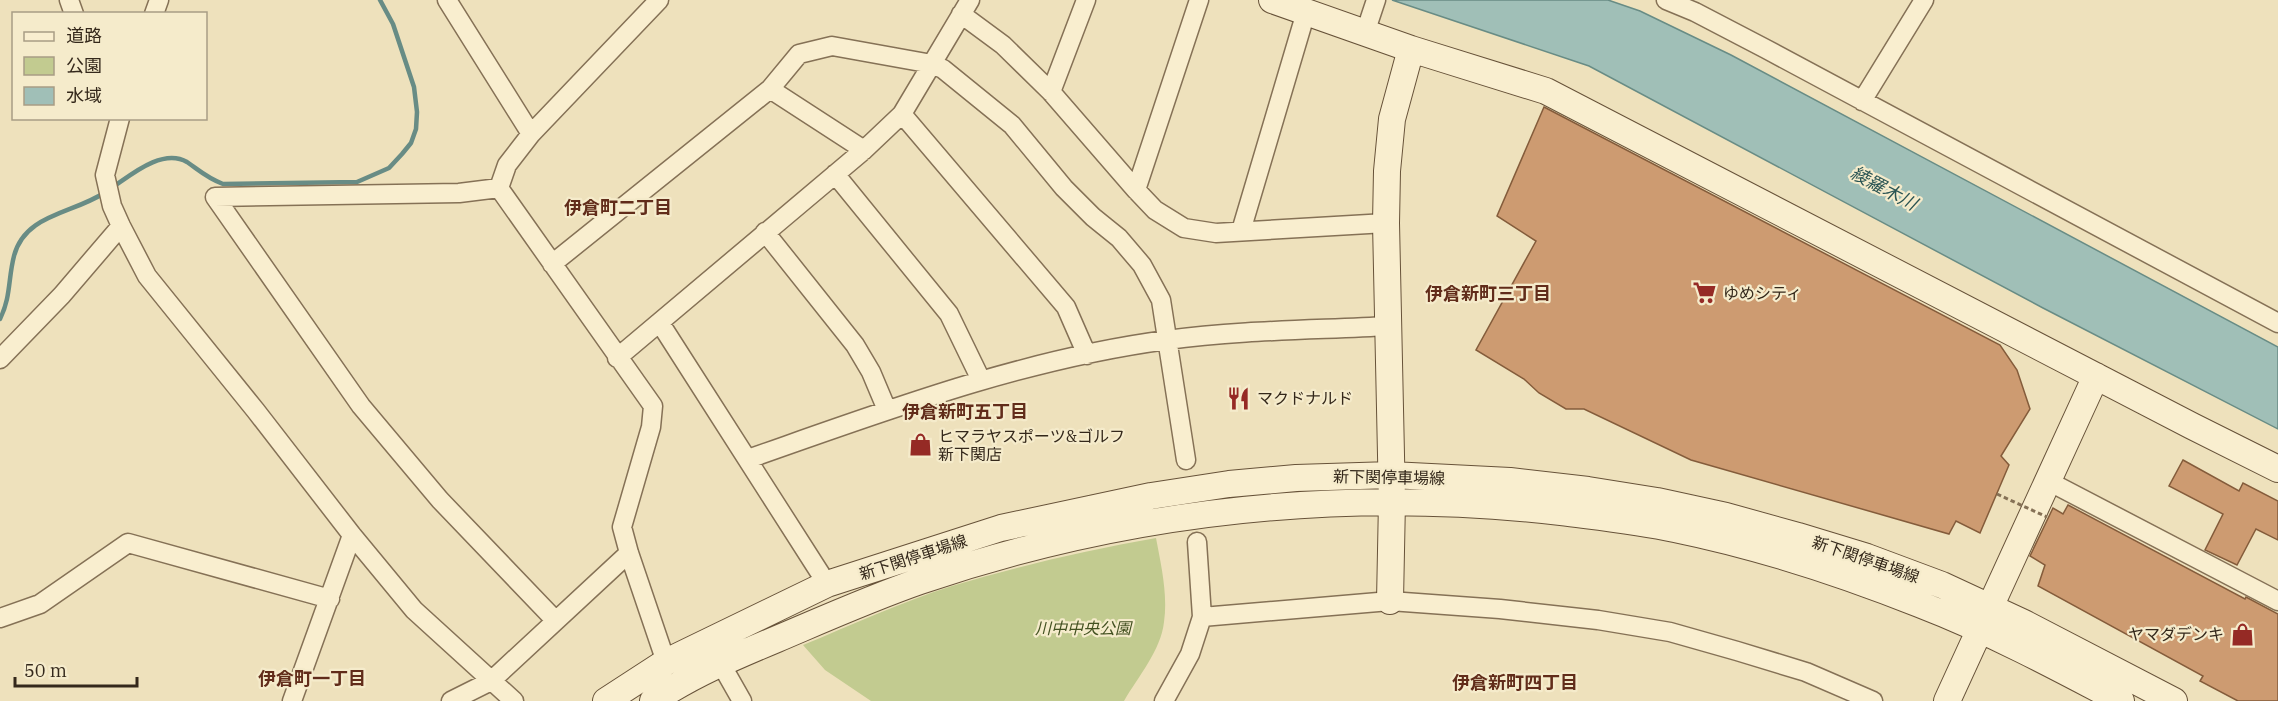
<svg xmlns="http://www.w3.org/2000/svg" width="2278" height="701" font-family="'IBM Plex Serif','Noto Sans JP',serif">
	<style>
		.green { fill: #c2cb90 }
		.water { fill: #a0bfb7; stroke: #688c85; stroke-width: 1.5 }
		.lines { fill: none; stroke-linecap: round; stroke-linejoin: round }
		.stream { stroke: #688c85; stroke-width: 4.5 }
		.building { fill: #cd9b71; stroke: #845c3b; stroke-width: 1.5 }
		.street-casing { stroke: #857156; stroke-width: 21 }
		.secondary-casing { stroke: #675239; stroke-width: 28 }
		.street { stroke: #f9eecf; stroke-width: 18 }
		.secondary { stroke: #f9eecf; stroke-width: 26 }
		.path-bridge { stroke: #857156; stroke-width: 3; stroke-dasharray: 4.5 3; stroke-linecap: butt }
		.labels { text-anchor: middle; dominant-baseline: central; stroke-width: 4.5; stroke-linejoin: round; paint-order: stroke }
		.poi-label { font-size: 16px; fill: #34281b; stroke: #f5ebcb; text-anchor: start }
		.street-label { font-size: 16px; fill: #34281b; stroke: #f5ebcb }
		.park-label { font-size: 16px; font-style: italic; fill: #435121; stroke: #f5ebcb }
		.water-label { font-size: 18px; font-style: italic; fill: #2a5453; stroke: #f5ebcb }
		.neighbourhood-label { font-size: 18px; font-weight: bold; fill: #612c1a; stroke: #f5ebcb }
	</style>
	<rect width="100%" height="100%" fill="#eee1bc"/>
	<path class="green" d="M1156 538C1161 565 1168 594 1164 622 1161 650 1138 677 1124 701H871L825 670 803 645C852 625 901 602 952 586 1019 566 1087 550 1156 538Z"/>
	<path class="water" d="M1392 0H1608L1640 11 1731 55 2278 347V429L2043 308 1589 66Z"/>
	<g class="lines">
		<path class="stream" d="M113 187C132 174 163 148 187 162 200 171 207 178 223 184L357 182 389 168 402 154 411 143 416 129 417 112 414 87 393 24 380 0
			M0 319C11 297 8 279 14 256 25 214 72 214 104 193"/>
	</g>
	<path class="building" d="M1544 107 2000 345 2017 370 2030 409 2001 456 2009 465 1980 533 1956 521 1949 534 1691 460 1584 409H1566L1539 393 1524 379 1476 350 1536 241 1497 216Z
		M2183 460 2239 491 2243 483 2278 501V540L2256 529 2237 565 2205 550 2223 514 2169 486Z
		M2068 505 2245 599 2246 597 2278 614V701H2238L2200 681 2203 676 2038 586 2045 565 2030 556 2053 508 2063 514Z"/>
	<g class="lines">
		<defs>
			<path id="street" d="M69 0 74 14
				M447 0 531 134
				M1666 0 1695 12 1766 49 2278 323
				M154 14 159 0
				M961 14 1003 45 1051 92 1136 190 1155 210 1184 228 1216 233 1386 223
				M1365 33 1376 0
				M770 89 864 150
				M1051 92 1086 0
				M1862 101 1924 0
				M902 114 1066 307 1087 355
				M120 118 105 175 112 206 121 226 147 276 256 411 352 535 414 610 514 701
				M835 174 949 314 981 380
				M499 188 459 193 215 197 361 406 440 500 555 620
				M499 188 653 406 651 427 622 527 629 553 666 662
				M499 188 507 165 531 134 659 0
				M1136 190 1199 0
				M1241 231 1306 12
				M765 232 855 345 871 372 887 410
				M552 264 770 89 799 54 832 46 932 64 943 69 1012 125 1064 188 1093 217 1119 238 1142 265 1161 300 1186 460
				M660 323 827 584
				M617 358 864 150 902 114 970 0
				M0 359 62 295 121 226
				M748 459C885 411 1023 359 1167 340 1240 330 1316 330 1389 326
				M2048 481 2278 601
				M1202 617 1390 601 1500 609 1598 620 1670 632 1737 651 1806 672 1873 701
				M0 618 40 604 128 543 330 599
				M721 664 742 701
				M292 701 352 535
				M451 701 491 681 629 553
				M1164 701 1190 654 1202 617 1197 542"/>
			<path id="secondary" d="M1272 0 1411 49 1546 91 2192 426 2278 469
				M1390 601 1392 501 1386 223 1387 171 1392 119 1411 49
				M606 701 666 662 827 584 1001 528 1151 496 1229 484 1296 478 1391 475 1510 481 1588 490 1657 501 1726 516 1798 536 1867 557 1942 585 2024 623 2174 701
				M653 701C691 675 734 657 777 639 824 619 871 598 920 581 1129 510 1341 487 1561 512 1599 517 1638 521 1675 529 1758 546 1841 573 1919 604 1989 631 2055 666 2121 701
				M1947 701 2096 376"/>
		</defs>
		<use href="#street" class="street-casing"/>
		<use href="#secondary" class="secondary-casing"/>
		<use href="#street" class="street"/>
		<use href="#secondary" class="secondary"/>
		<path class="path-bridge" d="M1997 494 2047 517"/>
	</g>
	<defs>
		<symbol id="supermarket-bare" viewBox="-9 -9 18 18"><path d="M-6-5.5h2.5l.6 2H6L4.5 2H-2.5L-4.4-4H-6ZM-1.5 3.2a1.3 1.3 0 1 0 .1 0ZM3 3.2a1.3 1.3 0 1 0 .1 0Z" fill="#952a25" stroke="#f5ebcb" stroke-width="2.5" paint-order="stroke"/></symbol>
		<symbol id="restaurant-bare" viewBox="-9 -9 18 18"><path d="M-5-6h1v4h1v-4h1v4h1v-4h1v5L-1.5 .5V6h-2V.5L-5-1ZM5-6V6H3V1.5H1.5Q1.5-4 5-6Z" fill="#952a25" stroke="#f5ebcb" stroke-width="2.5" paint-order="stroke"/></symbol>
		<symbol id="shop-bare" viewBox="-9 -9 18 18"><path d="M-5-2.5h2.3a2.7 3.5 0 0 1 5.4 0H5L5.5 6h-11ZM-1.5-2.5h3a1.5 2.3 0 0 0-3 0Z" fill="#952a25" stroke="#f5ebcb" stroke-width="2.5" paint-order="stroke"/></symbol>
	</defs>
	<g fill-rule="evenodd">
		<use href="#supermarket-bare" x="1688" y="276" width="33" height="33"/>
		<use href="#restaurant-bare" x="1222" y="382" width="33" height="33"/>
		<use href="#shop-bare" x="904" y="428" width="33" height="33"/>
		<use href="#shop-bare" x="2226" y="618" width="33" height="33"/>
	</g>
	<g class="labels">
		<g class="poi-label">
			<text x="1723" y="293">ゆめシティ</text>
			<text x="1257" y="398">マクドナルド</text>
			<text x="938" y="436">ヒマラヤスポーツ&amp;ゴルフ<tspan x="938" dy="18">新下関店</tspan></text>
			<text x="2224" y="634" text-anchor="end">ヤマダデンキ</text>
		</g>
		<g class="street-label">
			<text transform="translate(1389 477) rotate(1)">新下関停車場線</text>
			<text transform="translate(913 557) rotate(-18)">新下関停車場線</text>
			<text transform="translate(1866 559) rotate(19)">新下関停車場線</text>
		</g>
		<g class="park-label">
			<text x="1083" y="628">川中中央公園</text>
		</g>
		<g class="water-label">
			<text transform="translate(1884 188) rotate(28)">綾羅木川</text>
		</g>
		<g class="neighbourhood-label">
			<text x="618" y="207">伊倉町二丁目</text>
			<text x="1488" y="293">伊倉新町三丁目</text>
			<text x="965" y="411">伊倉新町五丁目</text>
			<text x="312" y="678">伊倉町一丁目</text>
			<text x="1515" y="682">伊倉新町四丁目</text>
		</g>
	</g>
	<rect x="12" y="12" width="195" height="108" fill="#f5ebcb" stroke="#a89d85" stroke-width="1.5"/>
	<rect x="24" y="32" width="30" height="9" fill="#f9eecf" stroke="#a89d85" stroke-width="1.5"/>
	<text x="66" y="42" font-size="18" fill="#34281b">道路</text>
	<rect x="24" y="57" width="30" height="18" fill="#c2cb90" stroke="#a89d85" stroke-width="1.5"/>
	<text x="66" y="72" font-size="18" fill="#34281b">公園</text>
	<rect x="24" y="87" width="30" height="18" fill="#a0bfb7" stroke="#a89d85" stroke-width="1.5"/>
	<text x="66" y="102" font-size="18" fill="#34281b">水域</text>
	<path d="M15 677v9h122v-9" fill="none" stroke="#34281b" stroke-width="3"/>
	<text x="24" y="677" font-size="18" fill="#34281b" stroke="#f5ebcb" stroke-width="4.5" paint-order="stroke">50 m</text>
</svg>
